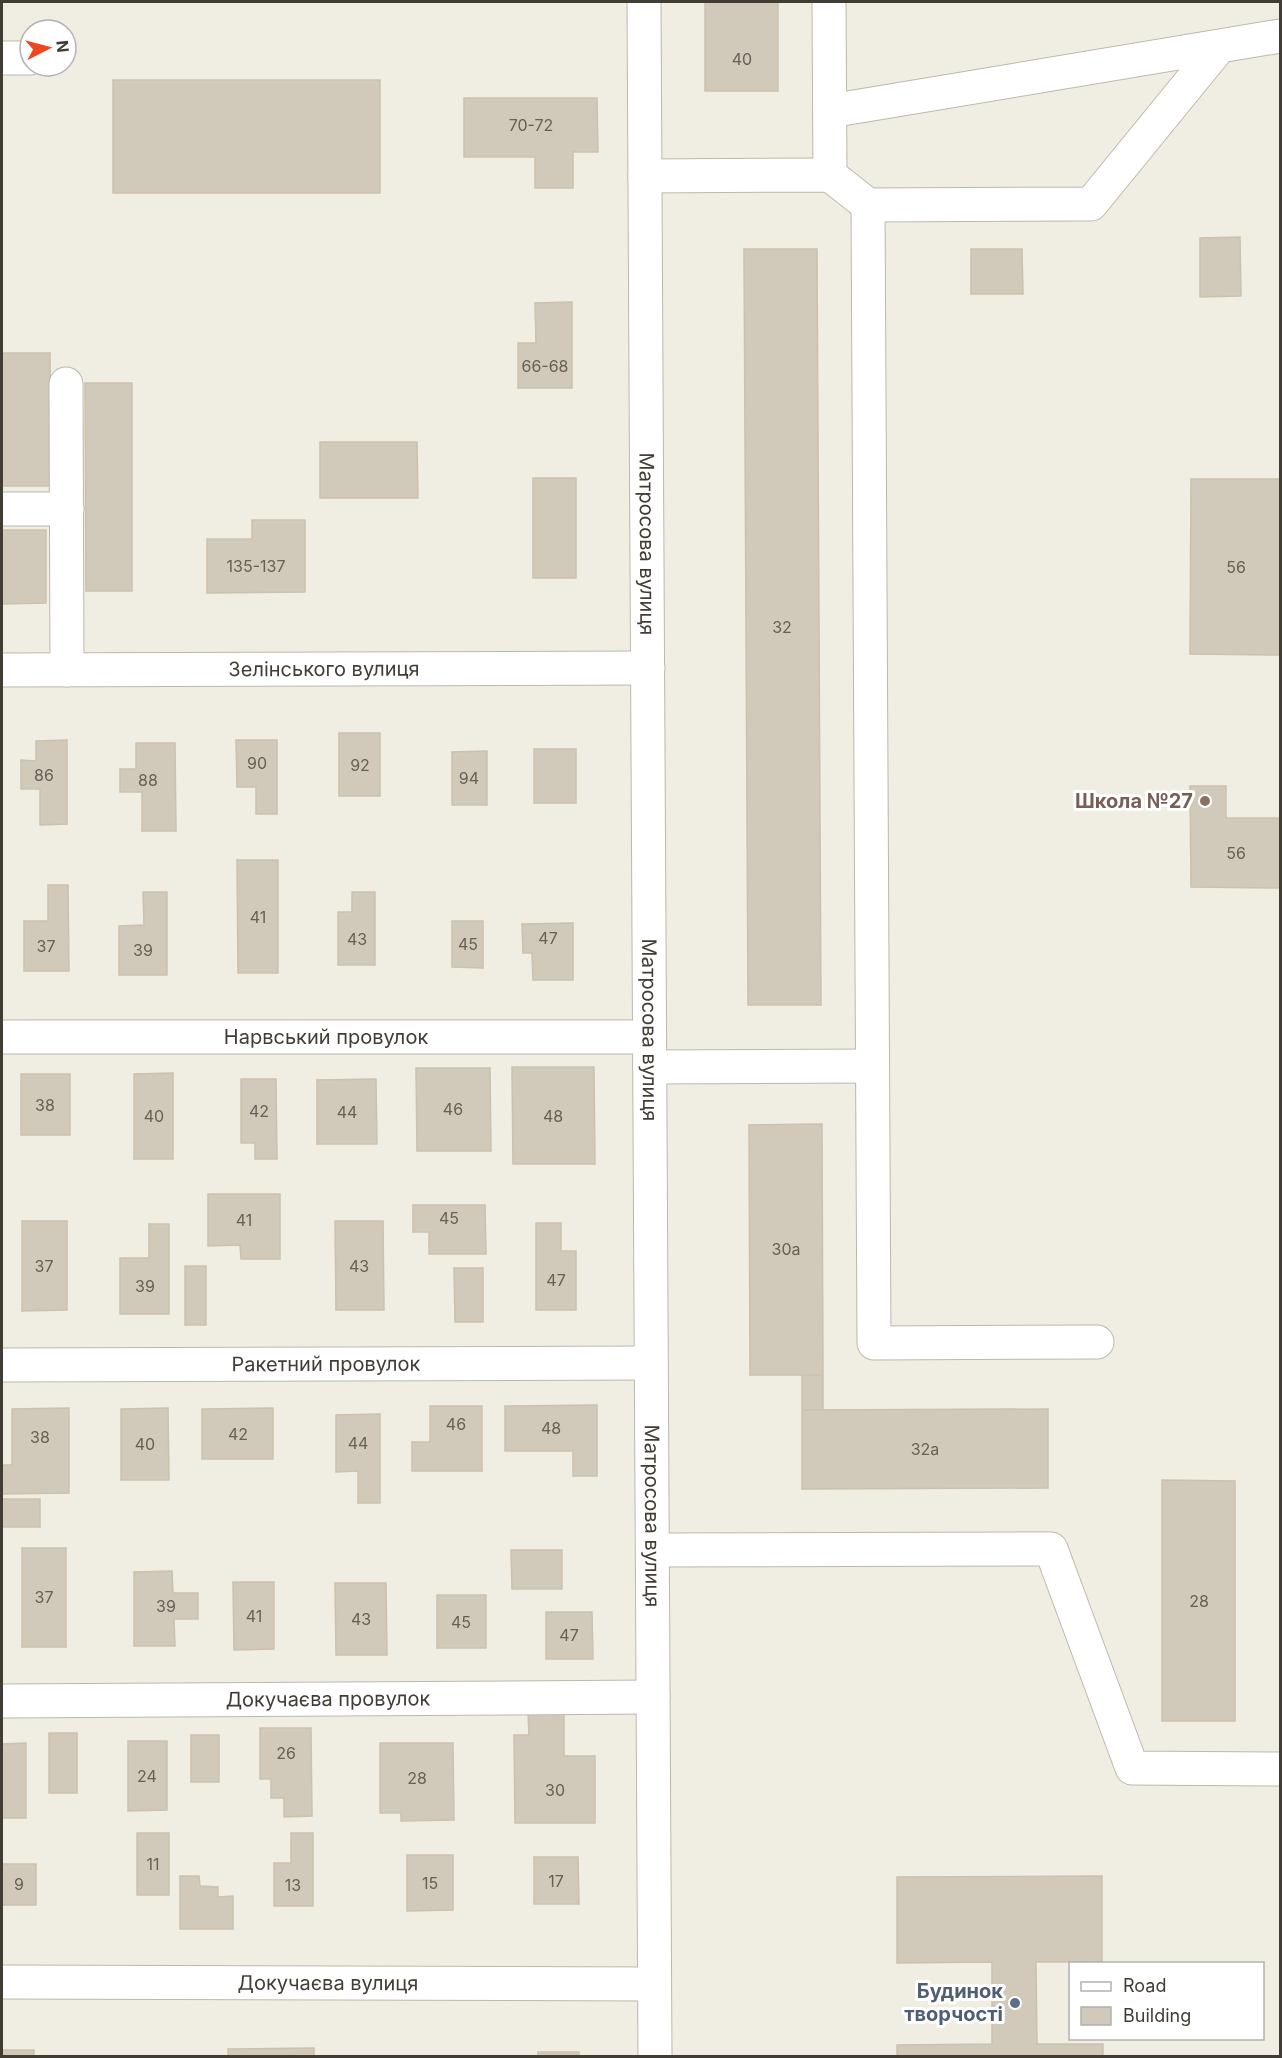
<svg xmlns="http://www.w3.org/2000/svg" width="1282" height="2058" font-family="Inter,sans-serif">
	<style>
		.building { fill: #d1c9b9; stroke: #cbc1ad; stroke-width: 1.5 }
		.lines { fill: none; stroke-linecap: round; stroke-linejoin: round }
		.minor-casing { stroke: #beb8aa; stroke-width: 35 }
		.minor { stroke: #fff; stroke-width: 33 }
		.education-dot { fill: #8d6e63; stroke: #fff; stroke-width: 2 }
		.service-dot { fill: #5c6f8a; stroke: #fff; stroke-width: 2 }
		.labels { text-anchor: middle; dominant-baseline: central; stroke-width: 6; stroke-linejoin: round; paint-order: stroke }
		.number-label { font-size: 16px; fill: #666055 }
		.street-label { font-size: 20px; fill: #423d34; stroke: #fff }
		.education-label { font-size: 20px; font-weight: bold; fill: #785e54; stroke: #fff; text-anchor: end }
		.service-label { font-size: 20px; font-weight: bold; fill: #4e5e75; stroke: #fff; text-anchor: end }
	</style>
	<rect width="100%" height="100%" fill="#f0ede3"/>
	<path class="building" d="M705 2H778V91H705Z
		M113 80H380V193H113Z
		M464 98H597L598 152H573V188H535V157H464Z
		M1240 237 1241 296 1200 297V238Z
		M744 249H817L821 1005H748Z
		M971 249H1022L1023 294H971Z
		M572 302V388H518V343H536L535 303Z
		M2 353H50L51 486H2Z
		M85 383H132V591H86Z
		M320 442H417L418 498H320Z
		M533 478H576V578H533Z
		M1191 479H1280V655L1190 654Z
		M252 520H305V592L207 593V539H252Z
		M2 530H46V603L2 604Z
		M339 733H380V796H339Z
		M67 740V824L40 825V789H21V760L36 761V741Z
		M236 740H277V814H256V787H237Z
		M136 743H175L176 831H142V792H120V769H136Z
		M534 749H576V803H534Z
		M487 751V805H452V752Z
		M1190 786H1226V818H1280V888L1191 887Z
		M237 860H278V973H238Z
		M48 885H68L69 971H24V921H48Z
		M143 892H167V975H119V926L144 925Z
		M352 892H375V965H338V912H352Z
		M452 921H483V968L452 967Z
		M573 923V980H533L532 953H523L522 924Z
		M512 1067H594L595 1164H513Z
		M416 1068H490L491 1151H417Z
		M173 1073V1159H134V1074Z
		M21 1074H70V1135H21Z
		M241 1079H276L277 1159H255V1143H241Z
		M376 1079 377 1144H317V1080Z
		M822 1124 823 1375H750L749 1125Z
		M208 1194H280V1259H241L240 1245 208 1246Z
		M413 1205H485L486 1254H429V1232H413Z
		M22 1221H67V1310L22 1311Z
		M335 1221H383L384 1310H336Z
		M536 1223H561V1251H576V1310H536Z
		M149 1224H169V1314H120V1258H149Z
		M185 1266H206V1325H185Z
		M454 1268H483V1322H455Z
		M802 1375H823V1410H802Z
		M597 1405V1476H573V1451H505V1406Z
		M430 1406H482V1471H412V1442H430Z
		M69 1408V1493L2 1494V1465H12V1409Z
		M168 1408 169 1480H121V1409Z
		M273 1408V1459H202V1409Z
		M1048 1409V1488L802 1489V1410Z
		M380 1414V1503H358V1471L336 1472V1415Z
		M1162 1480 1235 1481V1721H1162Z
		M2 1499H40V1527H2Z
		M22 1548H66V1647H22Z
		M511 1550H562V1589H512Z
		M172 1571 173 1593H198V1619H174L175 1646H134V1572Z
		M233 1582H274V1649L234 1650Z
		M335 1583H386L387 1655H336Z
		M437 1595H486V1648H437Z
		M546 1612H592L593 1659H546Z
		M528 1713H564V1756H595V1823H515L514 1735H529Z
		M260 1728H311L312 1816 284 1817V1798H271V1779H260Z
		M49 1733H77V1793H49Z
		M191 1735H219V1782H191Z
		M128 1741H167V1810L128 1811Z
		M26 1743V1818H2V1744Z
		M380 1743H453L454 1820 401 1821V1813H380Z
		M137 1833H169V1895H137Z
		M291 1833H313V1906H274V1863H291Z
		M407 1855H453V1910L407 1911Z
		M534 1857H578L579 1904H534Z
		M2 1864H36V1905H2Z
		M180 1876H199L200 1886 218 1887V1897L233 1896V1929H180Z
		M1102 1876V1962H1036L1037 2044H1103V2056H897V2045L992 2044V1962L897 1963V1877Z
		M314 2048V2056H228V2049Z
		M2 2050H34V2056H2Z
		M538 2052H579V2056H538Z"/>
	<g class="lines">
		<defs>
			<g id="minor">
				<path id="s1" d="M644 2 655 2056"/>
				<path d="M829 2 830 175"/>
				<path d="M2 58H30"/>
				<path d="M830 111 1280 36"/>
				<path d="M645 176 830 175 868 205 1091 204 1219 47"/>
				<path d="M868 205 874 1343 1097 1342"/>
				<path d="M66 384 67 670"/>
				<path d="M2 509H67"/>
				<path id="s2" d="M2 670 648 668"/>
				<path id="s3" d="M2 1037H649"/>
				<path d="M650 1067 872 1066"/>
				<path id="s4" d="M2 1365 651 1363"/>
				<path d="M653 1550 1051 1549 1132 1768 1280 1769"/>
				<path id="s5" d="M2 1701 653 1697"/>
				<path id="s6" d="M2 1982 654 1984"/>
			</g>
		</defs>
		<use href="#minor" class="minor-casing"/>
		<use href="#minor" class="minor"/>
	</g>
	<circle class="education-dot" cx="1205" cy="801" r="6"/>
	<circle class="service-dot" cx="1015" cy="2003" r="6"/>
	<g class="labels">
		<g class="number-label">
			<text x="742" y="59">40</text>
			<text x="531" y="125">70-72</text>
			<text x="545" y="366">66-68</text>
			<text x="256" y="566">135-137</text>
			<text x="1236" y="567">56</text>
			<text x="782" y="627">32</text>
			<text x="257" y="763">90</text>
			<text x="360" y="765">92</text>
			<text x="44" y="775">86</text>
			<text x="469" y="778">94</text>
			<text x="148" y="780">88</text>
			<text x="1236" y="853">56</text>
			<text x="258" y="917">41</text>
			<text x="548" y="938">47</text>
			<text x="357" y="939">43</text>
			<text x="468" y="944">45</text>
			<text x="46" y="946">37</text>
			<text x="143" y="950">39</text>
			<text x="45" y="1105">38</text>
			<text x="453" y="1109">46</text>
			<text x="259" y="1111">42</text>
			<text x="347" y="1112">44</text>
			<text x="154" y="1116">40</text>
			<text x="553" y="1116">48</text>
			<text x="449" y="1218">45</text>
			<text x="244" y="1220">41</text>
			<text x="786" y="1249">30а</text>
			<text x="44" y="1266">37</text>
			<text x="359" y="1266">43</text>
			<text x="556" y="1280">47</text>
			<text x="145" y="1286">39</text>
			<text x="456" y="1424">46</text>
			<text x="551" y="1428">48</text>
			<text x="238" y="1434">42</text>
			<text x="40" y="1437">38</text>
			<text x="358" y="1443">44</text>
			<text x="145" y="1444">40</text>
			<text x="925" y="1449">32а</text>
			<text x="44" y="1597">37</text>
			<text x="1199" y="1601">28</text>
			<text x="166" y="1606">39</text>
			<text x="254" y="1616">41</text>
			<text x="361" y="1619">43</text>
			<text x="461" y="1622">45</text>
			<text x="569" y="1635">47</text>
			<text x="286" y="1753">26</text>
			<text x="147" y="1776">24</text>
			<text x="417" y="1778">28</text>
			<text x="555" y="1790">30</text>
			<text x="153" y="1864">11</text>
			<text x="556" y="1881">17</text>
			<text x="430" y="1883">15</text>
			<text x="19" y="1884">9</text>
			<text x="293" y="1885">13</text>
		</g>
		<g class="street-label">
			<text stroke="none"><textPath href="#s1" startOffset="542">Матросова вулиця</textPath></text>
			<text stroke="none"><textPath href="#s2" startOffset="322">Зелінського вулиця</textPath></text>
			<text stroke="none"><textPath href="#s1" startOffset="1028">Матросова вулиця</textPath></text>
			<text stroke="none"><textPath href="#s3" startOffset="324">Нарвський провулок</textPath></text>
			<text stroke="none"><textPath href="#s4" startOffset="324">Ракетний провулок</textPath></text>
			<text stroke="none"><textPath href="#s1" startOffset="1514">Матросова вулиця</textPath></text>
			<text stroke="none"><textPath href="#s5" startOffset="326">Докучаєва провулок</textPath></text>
			<text stroke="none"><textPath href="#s6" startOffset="326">Докучаєва вулиця</textPath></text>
		</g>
		<g class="education-label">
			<text x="1193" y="801">Школа №27</text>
		</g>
		<g class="service-label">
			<text x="1003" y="1991">Будинок<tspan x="1003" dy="23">творчості</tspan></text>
		</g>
	</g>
	<rect width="1282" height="2058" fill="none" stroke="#423d34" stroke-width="6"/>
	<rect x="1069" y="1962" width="195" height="78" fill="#ffffff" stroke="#b3b1ae" stroke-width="1.5"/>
	<rect x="1081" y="1982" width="30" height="9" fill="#ffffff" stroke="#b3b1ae" stroke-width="1.5"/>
	<text x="1123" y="1992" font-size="18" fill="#423d34">Road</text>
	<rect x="1081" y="2007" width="30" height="18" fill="#d1c9b9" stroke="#b3b1ae" stroke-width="1.5"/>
	<text x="1123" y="2022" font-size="18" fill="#423d34">Building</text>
	<g transform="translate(48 48) rotate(84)"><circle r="28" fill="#ffffff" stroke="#b3b1ae" stroke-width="1.5"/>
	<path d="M0-4.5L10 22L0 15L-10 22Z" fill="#ed471e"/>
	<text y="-9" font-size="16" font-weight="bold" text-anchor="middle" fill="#423d34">N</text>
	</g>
</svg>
